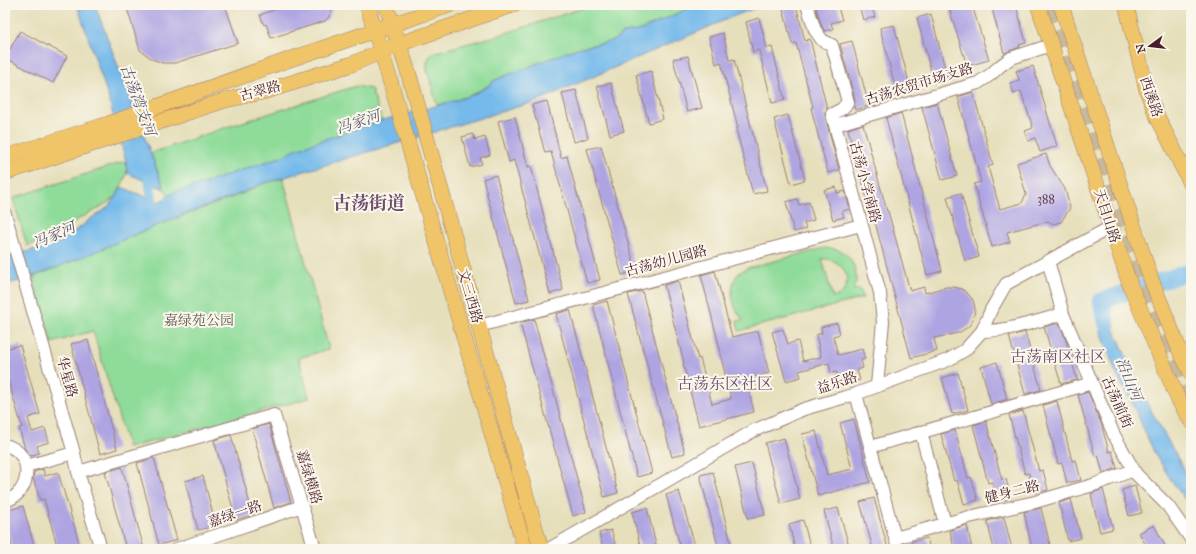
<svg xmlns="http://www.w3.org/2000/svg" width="1196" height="554" font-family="'IM FELL Great Primer','Noto Serif SC',serif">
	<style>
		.green { fill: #8fdc9a; stroke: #6c7e62; fill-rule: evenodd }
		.water { fill: #75baeb; stroke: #606c8b }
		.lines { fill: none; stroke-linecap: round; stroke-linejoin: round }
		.canal { stroke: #75baeb; stroke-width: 10 }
		.river { stroke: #75baeb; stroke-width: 17 }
		.building { fill: #aea4e2 }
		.highway-tunnel { stroke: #c7b99e; stroke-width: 18; stroke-dasharray: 18 9; stroke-linecap: butt }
		.minor-casing { stroke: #987f73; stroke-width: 14 }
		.major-casing { stroke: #987f73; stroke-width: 16 }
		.minor { stroke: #fff; stroke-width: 12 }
		.major { stroke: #f0c469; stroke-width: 15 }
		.labels { text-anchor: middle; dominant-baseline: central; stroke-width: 4; stroke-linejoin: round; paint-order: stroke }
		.number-label { font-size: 12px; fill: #634059 }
		.street-label { font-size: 14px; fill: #4a1f2b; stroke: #fbf7ec }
		.park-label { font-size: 14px; fill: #5f584c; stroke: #fbf7ec }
		.water-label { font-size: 15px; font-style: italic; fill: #59556e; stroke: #fbf7ec }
		.quarter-label { font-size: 16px; fill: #6d4e6b; stroke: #fbf7ec }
		.district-label { font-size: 18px; font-weight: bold; fill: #6d4e6b; stroke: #fbf7ec }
	</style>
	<rect width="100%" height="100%" fill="#fbf7ec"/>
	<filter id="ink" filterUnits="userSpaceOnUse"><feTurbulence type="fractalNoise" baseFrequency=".025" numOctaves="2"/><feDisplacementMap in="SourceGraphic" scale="8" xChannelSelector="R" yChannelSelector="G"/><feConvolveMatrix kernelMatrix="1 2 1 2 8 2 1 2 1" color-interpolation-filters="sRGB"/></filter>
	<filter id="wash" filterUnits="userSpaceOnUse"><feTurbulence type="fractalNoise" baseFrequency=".012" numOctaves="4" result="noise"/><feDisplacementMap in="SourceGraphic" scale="16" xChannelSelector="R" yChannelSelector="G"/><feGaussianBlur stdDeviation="0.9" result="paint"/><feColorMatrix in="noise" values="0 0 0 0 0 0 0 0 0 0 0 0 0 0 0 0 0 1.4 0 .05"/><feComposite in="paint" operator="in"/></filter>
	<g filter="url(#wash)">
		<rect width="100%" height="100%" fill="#e6dfbb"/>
		<path class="green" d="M592 5H696L639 31 623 33 615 40 605 43 577 48 495 80C478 95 458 100 437 105L427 70V61L432 53 500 35Z
			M356 86 371 89 382 120 296 149 281 157 238 171 201 185 175 192 169 196 164 189 151 153 227 127Z
			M126 161 127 173 121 187 116 197 96 210 78 219 66 231 47 239 27 246 13 198Z
			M283 178 329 349 299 358 309 398 128 448 93 331 52 343 33 277 99 250 156 226 244 193 262 184Z
			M825 248C828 249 831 248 834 249 849 251 857 267 856 281 855 284 854 287 853 290L860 289 863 298 739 331 737 321 743 320C732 307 727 287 739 273 741 271 745 270 747 268ZM822 259C840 257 855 278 842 293 840 295 836 296 833 298Z"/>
		<path class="water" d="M77 5H95L164 189 127 173 126 161 108 96Z
			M696 5H765L739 14 537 101 262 184C229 200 192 210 158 225 107 246 58 270 5 285V258L46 246 57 244 68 237 89 220 107 208 116 197 121 187 159 202 175 192 201 185 238 171 281 157 296 149 376 122 454 101 472 95 487 87 495 80 577 48 605 43 615 40 623 33 639 31Z
			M1106 303 1108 312 1113 326 1143 396 1191 482V508L1171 480 1154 452 1134 407 1116 373 1100 329 1095 305Z"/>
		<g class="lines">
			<path class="canal" d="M148 170 153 207"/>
			<path class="river" d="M1107 325 1101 301 1191 271"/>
		</g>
		<g id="blocks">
			<path class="building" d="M126 5H225L238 43 175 63H163L152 59 140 50Z
				M287 5H333L332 10 329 17 325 21 271 38 266 24 264 25 260 15Z
				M782 5H796L805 41 810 39 827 109 825 112V116L839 170 828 173 811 108 813 107 796 43 792 44Z
				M815 5H837L842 20 831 23 833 29 825 31 822 27Z
				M859 5H871L875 17 863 20Z
				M959 5H972L989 60 967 66 949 8Z
				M991 5H1016L1026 43 1019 45 1020 47 1004 53Z
				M931 14 948 80 934 83 917 18Z
				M759 18 767 48 772 47 785 100 772 103 759 50 753 52 746 22Z
				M894 25 911 90 897 94 880 28Z
				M20 31 67 56 53 83 5 58Z
				M723 33 729 60 734 59 767 191 753 194 736 129 738 128 721 62 716 64 709 37Z
				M852 41 869 106 855 110 854 106 855 100 840 44Z
				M688 56 702 108 687 112 673 59Z
				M1033 66 1057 146 1040 152 1035 138 1028 141 1025 131 1033 128 1021 91 1014 94 1010 83 1019 80 1016 71Z
				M651 71 663 119 649 123 636 75Z
				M611 83 624 131 610 135 597 86Z
				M576 90 588 138 574 142 562 93Z
				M973 92 993 165 988 167 1000 209 1022 203 1026 194 1017 163 1046 154 1050 166 1065 189 1070 208 1061 222 1053 224 1048 221 1007 232 1010 242 992 247 974 184 981 182 958 97Z
				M547 101 561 158 567 156 600 280 587 283 551 152 545 153 532 105Z
				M937 103 957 176 942 180 922 107Z
				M901 113 942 271 927 275 886 118Z
				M788 115 805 180 791 184 774 119Z
				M515 117 528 167 531 166 563 290 550 294 514 160 509 162 498 121Z
				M863 124 887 211H888L910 291 924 287 925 293 946 287H954L962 289 968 294 973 300 975 308 974 316 971 324 965 329 958 333 934 338 937 351 911 358 870 203H868L848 129Z
				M473 134 475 140 485 137 490 155 480 158 482 164 470 167 462 137Z
				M601 146 636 271 622 275 587 149Z
				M496 175 529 300 516 303 483 179Z
				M836 187 837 193 845 191 850 209 842 211 844 217 833 220 824 190Z
				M961 193 979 257 965 261 947 197Z
				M797 199 799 205 809 202 814 220 804 223 806 229 794 232 786 202Z
				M715 271 732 337 758 331 769 373 746 379 754 412 699 426 683 363H684L664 285 678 281 698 359 700 358 712 404 731 399 720 353H721L701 275Z
				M642 291 685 453 672 457 628 294Z
				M607 301 652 473 637 477 593 305Z
				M570 310 618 493 604 497 556 314Z
				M534 319 586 512 573 516 520 323Z
				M837 323 840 334 833 336 838 355 862 349 865 359 861 360 863 368 857 370 860 380 841 385 837 372 831 373 829 363 799 371 801 377 786 381 772 332 783 329 788 344 798 341 803 361 821 357 816 335 822 333 821 327Z
				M1059 323 1065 337 1077 380 1061 384 1044 327Z
				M1025 332 1041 390 1025 394 1009 336Z
				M88 340 117 449 100 454 71 344Z
				M20 345 40 414 28 418 32 432 45 428 49 442 37 446 39 453 30 456 25 449 19 428 22 427 5 370V349Z
				M997 362 1007 399 991 404 981 367Z
				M958 373 968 410 952 414 942 378Z
				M1088 392 1101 423 1109 452 1112 451 1117 468 1103 473 1098 455 1095 456 1078 395Z
				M1057 401 1072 461 1076 460 1081 480 1067 483 1062 463 1058 464 1043 405Z
				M1023 411 1039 471 1043 470 1048 490 1034 493 1029 473 1025 474 1009 415Z
				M854 419 870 482 818 496 802 434 816 431 827 475 852 469 840 423Z
				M986 421 1002 480 1006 479 1011 498 997 502 992 482 988 483 973 425Z
				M269 424 291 502 274 508 252 429Z
				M955 430 968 478 971 477 978 500 964 504 957 480 954 481 941 434Z
				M231 435 253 515 236 520 214 440Z
				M784 438 800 499 781 504 765 443Z
				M154 458 177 540 159 545 137 463Z
				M752 463 765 515 748 519 735 467Z
				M122 467 144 549H126L105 472Z
				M43 469 45 476 58 472 81 549H58L44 499 40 500 33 478 34 472Z
				M713 472 731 543 718 546 700 475Z
				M203 476 216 526 198 530 185 481Z
				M1135 486 1142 513 1129 516 1122 490Z
				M1103 489 1113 529 1100 532 1091 494Z
				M679 491 696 549H681L666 495Z
				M874 498 888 549H873L860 502Z
				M1071 499 1081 538 1068 541 1059 503Z
				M23 506 35 549H13L5 521V511Z
				M647 508 657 549H641L632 512Z
				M838 508 850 549H834L824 511Z
				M1041 508 1051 549H1032L1024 512Z
				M1004 517 1012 549H994L987 521Z
				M803 520 811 549H795L789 524Z
				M967 525 972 549H954L950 530Z
				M1154 525 1167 549H1148L1139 533Z
				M611 530 617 549H603L599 533Z
				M927 538 930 549H913L911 542Z"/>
		</g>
	</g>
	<g filter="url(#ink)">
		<use href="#blocks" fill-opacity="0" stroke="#987f73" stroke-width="1"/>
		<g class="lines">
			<path class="highway-tunnel" d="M1047 5 1131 266 1152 321 1191 402"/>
			<defs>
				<path id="minor" d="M807 5 815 30 822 40 832 45 848 102 842 109 832 114 880 293 883 322 877 385
					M835 125 978 83 990 75 1000 66 1011 58 1051 45
					M5 214 74 453 78 472 101 549
					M1048 261 1063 314 1114 435 1136 474 1168 506 1191 539
					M479 326 861 225
					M982 331C1009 331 1037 321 1063 314
					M856 394 898 549
					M921 432 945 524
					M5 445C34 452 33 493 5 501
					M870 447 1092 383
					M26 466 74 453
					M78 472 274 415 315 549
					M895 538 969 517 1035 502 1093 485 1134 470
					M177 549 302 506
					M549 549 753 431 804 409 856 394 948 360 965 350 982 331 991 310 1006 284 1111 227"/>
				<path id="major" d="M367 5 389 77 525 549
					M386 5 408 71 541 549
					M1038 5 1130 285 1178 399 1191 421
					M1061 5 1151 279 1180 351 1191 373
					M1126 5 1147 91 1156 114 1191 184
					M5 157 108 124 288 60 450 5
					M5 173 226 100 263 92 352 64 399 44 513 5"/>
			</defs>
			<use href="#minor" class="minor-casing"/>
			<use href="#major" class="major-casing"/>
			<use href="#minor" class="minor"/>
			<use href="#major" class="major"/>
		</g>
	</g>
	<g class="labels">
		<g class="number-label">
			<text x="1046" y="199">388</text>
		</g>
		<g class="street-label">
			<text transform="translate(919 84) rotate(-17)">古荡农贸市场支路</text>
			<text transform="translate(260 91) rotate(-15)">古翠路</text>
			<text transform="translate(1151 97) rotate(71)">西溪路</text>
			<text transform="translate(865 182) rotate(75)">古荡小学南路</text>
			<text transform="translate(1107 216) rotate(72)">天目山路</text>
			<text transform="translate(666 261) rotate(-15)">古荡幼儿园路</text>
			<text transform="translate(470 296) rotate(74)">文三西路</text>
			<text transform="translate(67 377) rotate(74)">华星路</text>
			<text transform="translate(837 383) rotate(-18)">益乐路</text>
			<text transform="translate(1117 402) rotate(66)">古荡前街</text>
			<text transform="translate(309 477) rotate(73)">嘉绿横路</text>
			<text transform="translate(1012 492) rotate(-14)">健身二路</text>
			<text transform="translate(235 514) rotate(-19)">嘉绿一路</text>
		</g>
		<g class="park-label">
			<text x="199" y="320">嘉绿苑公园</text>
		</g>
		<g class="water-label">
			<text transform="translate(138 100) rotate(70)">古荡湾支河</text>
			<text transform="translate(358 122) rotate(-18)">冯家河</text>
			<text transform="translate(54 235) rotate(-23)">冯家河</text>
			<text transform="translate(1129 379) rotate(68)">沿山河</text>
		</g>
		<g class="quarter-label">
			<text x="1058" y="356">古荡南区社区</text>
			<text x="725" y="383">古荡东区社区</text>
		</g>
		<g class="district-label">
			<text x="369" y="203">古荡街道</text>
		</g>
	</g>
	<rect width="1196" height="554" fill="none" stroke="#fbf7ec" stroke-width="20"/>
	<g transform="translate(1150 46) rotate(255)" stroke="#fbf7ec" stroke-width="3" paint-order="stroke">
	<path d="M0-3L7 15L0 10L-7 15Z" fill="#4a1f2b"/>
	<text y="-6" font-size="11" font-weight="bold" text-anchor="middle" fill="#4a1f2b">N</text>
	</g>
</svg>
